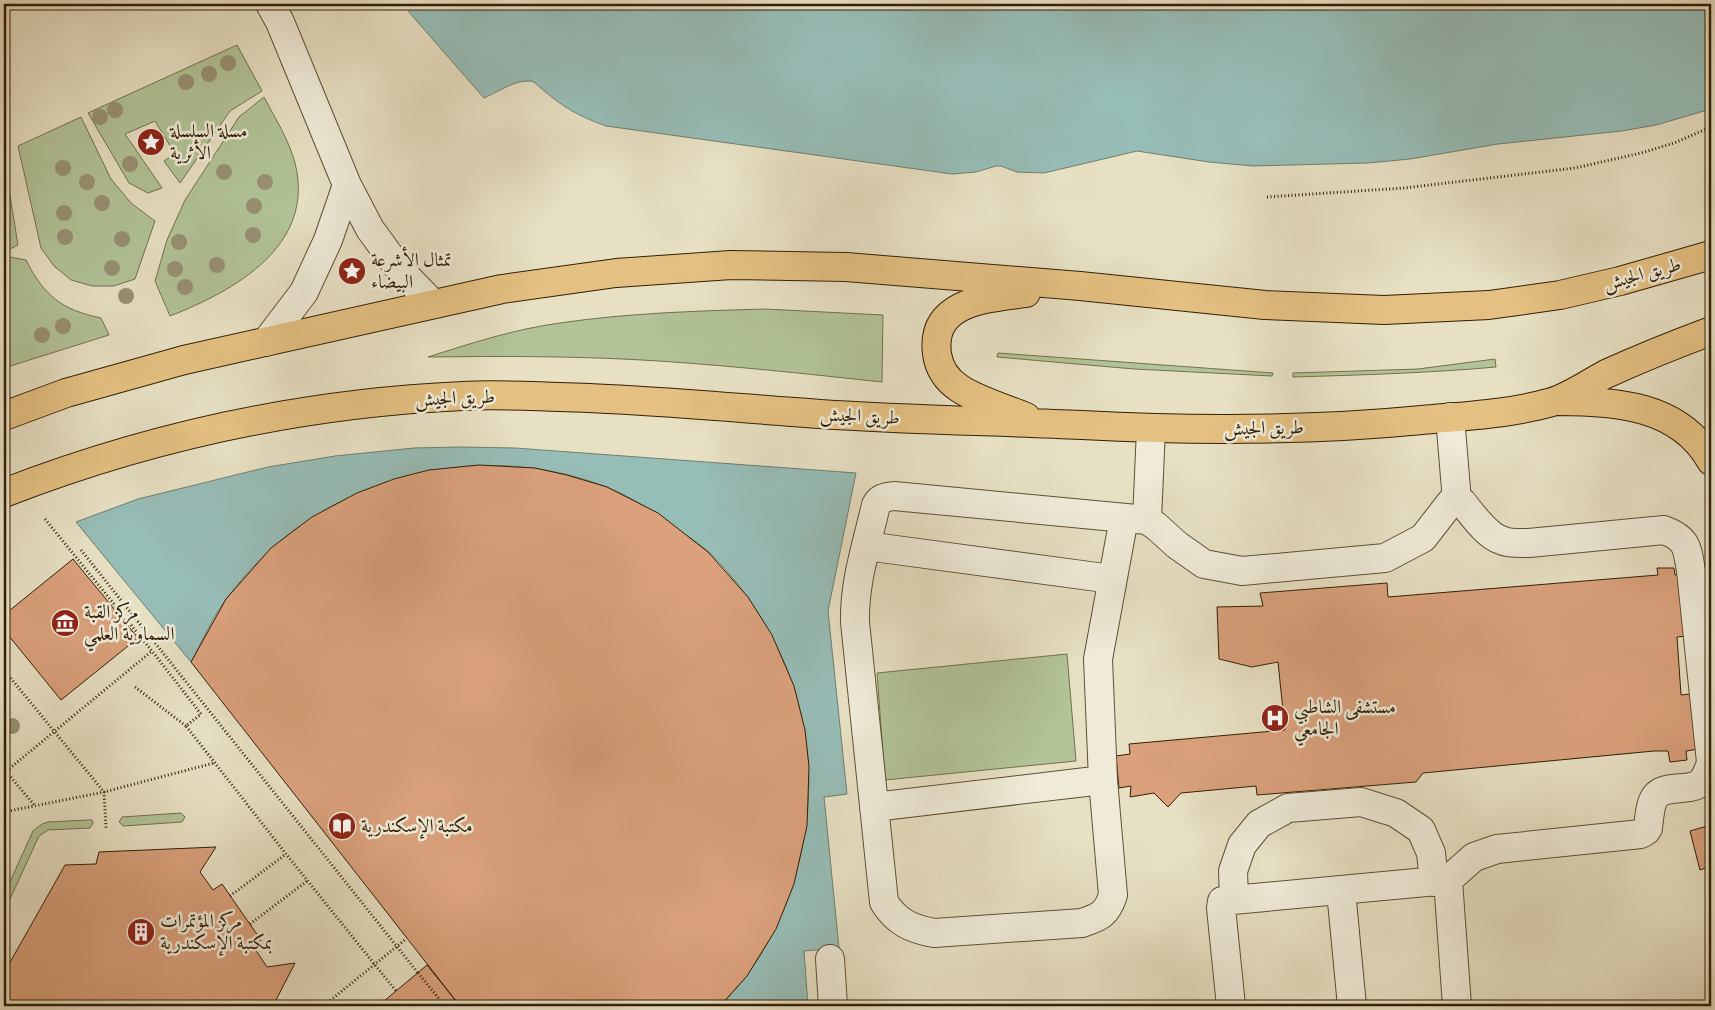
<svg xmlns="http://www.w3.org/2000/svg" width="1715" height="1010" font-family="'IM FELL Double Pica',Amiri,serif">
	<style>
		.green { fill: #b1c397; stroke: #72714e }
		.water { fill: #97bdb7; stroke: #6f7e70 }
		.building { fill: #daa17c; stroke: #321f06 }
		.lines { fill: none; stroke-linecap: round; stroke-linejoin: round }
		.minor-casing { stroke: #5f4f35; stroke-width: 30 }
		.highway-casing { stroke: #321f06; stroke-width: 30 }
		.path { stroke: #321f06; stroke-width: 3; stroke-dasharray: 1 2.5; stroke-linecap: butt }
		.minor { stroke: #efebd8; stroke-width: 28 }
		.highway { stroke: #e4c082; stroke-width: 28 }
		.path-bridge { stroke: #321f06; stroke-width: 3; stroke-dasharray: 1 2.5; stroke-linecap: butt }
		.tree { fill: #989173 }
		.labels { text-anchor: middle; dominant-baseline: central; stroke-width: 5; stroke-linejoin: round; paint-order: stroke }
		.poi-label { font-size: 19px; fill: #321f06; stroke: #efebd8; text-anchor: start }
		.street-label { font-size: 19px; fill: #321f06; stroke: #efebd8 }
	</style>
	<rect width="100%" height="100%" fill="#e7e0c3"/>
	<filter id="stains"><feTurbulence type="fractalNoise" baseFrequency=".004" numOctaves="4"/><feColorMatrix values="0 0 0 0 .2 0 0 0 0 .09 0 0 0 0 .02 0 0 0 .5 -.17"/></filter>
	<radialGradient id="worn" r=".72"><stop offset=".6" stop-color="#630" stop-opacity="0"/><stop offset="1" stop-color="#630" stop-opacity=".3"/></radialGradient>
	<path class="green" d="M237 45 262 91 230 111 180 183 164 161 175 154 155 121 125 134 162 188 148 193 129 183 88 113Z
		M264 97C275 118 289 140 295 163 316 246 234 291 170 316L155 281 167 240 185 200 239 117Z
		M81 117 111 179 131 203 155 221 135 279 114 286H92L71 280 54 266 41 248 18 146Z
		M4 159 18 245 4 252Z
		M10 257 26 260C44 296 62 310 101 318L109 335 4 368V260Z
		M765 309 883 315 882 382C808 374 734 366 659 361 582 356 505 356 428 357 472 343 515 329 560 323 628 313 696 311 765 309Z
		M998 353 1273 373 1272 376 1134 369 997 357Z
		M1495 359 1496 367C1429 373 1361 375 1293 377V373L1418 369Z
		M1067 654 1076 761 885 780 877 673Z
		M181 813 185 817 182 822 123 826 119 822 122 817Z
		M88 820H92L93 823 90 828 48 830 39 836 4 912V895L33 831 42 824 48 822Z"/>
	<path class="water" d="M402 4H1711V109L1656 125 1622 131 1498 144 1410 159 1368 163 1253 166 1209 162 1137 151 1044 173 1017 172 1001 166H996L976 172 952 174 606 126C573 114 560 105 534 82 519 77 498 92 484 98Z
		M460 447 515 448 856 473 828 611 847 794 824 797 839 948 804 951 808 1006H720C762 965 789 910 801 853 826 741 790 634 710 553 702 546 692 539 683 533 660 515 634 498 606 487 493 443 362 468 272 548 259 560 238 583 227 598 213 616 202 642 191 662L76 522 138 499 268 467 335 456 414 448Z"/>
	<path class="building" d="M479 465 535 468 567 475 607 487 658 513 708 552 748 597 772 635 794 686 805 730 809 767 807 826 794 884 776 929 747 976 720 1006H460L191 662 226 599 271 548 312 517 357 493 394 479 429 470Z
		M73 559 138 638 61 700 4 630V615Z
		M1657 568H1674L1675 575 1688 573 1696 635 1677 637 1681 695 1700 693 1706 748 1686 751 1687 760 1670 762 1668 751H1654L1423 773 1416 782 1257 795 1256 786 1181 793 1168 807 1154 793 1130 797 1131 786 1119 788 1116 756 1130 754 1129 744 1285 730 1278 662 1252 667 1219 659 1217 607 1263 606 1260 593 1387 583 1388 597 1658 575Z
		M1711 825V866L1700 870 1690 831Z
		M216 847 200 872 213 890 222 884 261 940 253 946 267 967 295 963 273 1006H4V973L65 865 96 864 99 852Z
		M427 965 460 1006H378L396 991Z"/>
	<g class="lines">
		<defs>
			<path id="minor" d="M270 4 280 22 347 185 370 229 400 270 433 304
				M266 342 304 292 328 240 347 185
				M1450 417 1457 501
				M1124 518 1098 659 1103 780 1113 895C1107 914 1100 917 1082 923L934 933C912 929 896 922 884 902L855 622C854 582 867 544 876 505 880 497 887 497 894 496L1147 520 1156 526 1177 545 1204 564 1242 571 1385 558 1423 538 1451 502 1457 501 1462 502C1472 514 1486 535 1501 540 1509 544 1521 543 1529 543L1664 530C1688 539 1687 548 1691 571L1711 762
				M1147 520 1151 429
				M866 546 1112 579
				M874 807 1103 780
				M1448 880 1457 1006
				M1341 891 1352 1006
				M1234 899 1233 871 1242 845 1259 824 1288 808 1361 802 1396 813 1421 830 1431 853 1434 882
				M830 959 833 1006
				M1231 1006 1221 908 1222 901 1448 880 1474 857 1497 849 1641 834 1646 831 1648 828C1649 819 1650 804 1655 797 1664 784 1689 792 1700 783 1706 778 1709 769 1711 762"/>
			<path id="highway" d="M1026 293C990 298 930 300 937 354 939 368 947 380 959 388 976 400 1007 409 1026 417
				M1557 401C1615 401 1680 405 1711 461
				M4 416 66 393 184 360 502 289 616 273 731 265 846 267 1080 286 1265 305 1384 310 1489 305 1560 295 1620 281 1711 255
				M4 493C151 436 305 403 463 396 495 394 527 396 559 397 646 399 733 408 820 414 908 420 995 421 1082 425 1196 431 1309 431 1422 420 1465 416 1510 414 1552 402 1571 396 1589 383 1606 374 1641 358 1676 344 1711 331"/>
		</defs>
		<use href="#minor" class="minor-casing"/>
		<use href="#highway" class="highway-casing"/>
		<path class="path" d="M1267 197 1404 188 1575 168 1641 153 1674 143 1711 127
			M45 519 152 651 201 714 186 726 286 854 396 991
			M4 670 104 792 106 828
			M135 687 186 726
			M4 769 35 806
			M4 773 152 651
			M4 812 104 792 214 763
			M230 896 286 854
			M250 924 307 881
			M418 973 445 1006
			M326 1006 332 999 406 939"/>
		<use href="#minor" class="minor"/>
		<use href="#highway" class="highway"/>
		<path class="path-bridge" d="M81 550 418 973"/>
	</g>
	<g class="tree">
		<circle cx="228" cy="63" r="8"/>
		<circle cx="209" cy="74" r="8"/>
		<circle cx="186" cy="82" r="8"/>
		<circle cx="115" cy="110" r="8"/>
		<circle cx="100" cy="117" r="8"/>
		<circle cx="130" cy="164" r="8"/>
		<circle cx="63" cy="168" r="8"/>
		<circle cx="224" cy="172" r="8"/>
		<circle cx="87" cy="182" r="8"/>
		<circle cx="265" cy="182" r="8"/>
		<circle cx="102" cy="203" r="8"/>
		<circle cx="254" cy="206" r="8"/>
		<circle cx="64" cy="213" r="8"/>
		<circle cx="253" cy="235" r="8"/>
		<circle cx="65" cy="237" r="8"/>
		<circle cx="122" cy="239" r="8"/>
		<circle cx="179" cy="242" r="8"/>
		<circle cx="217" cy="265" r="8"/>
		<circle cx="112" cy="268" r="8"/>
		<circle cx="175" cy="269" r="8"/>
		<circle cx="185" cy="287" r="8"/>
		<circle cx="126" cy="296" r="8"/>
		<circle cx="63" cy="326" r="8"/>
		<circle cx="42" cy="335" r="8"/>
		<circle cx="12" cy="726" r="8"/>
	</g>
	<defs>
		<symbol id="sight-disc" viewBox="-11 -11 22 22"><circle r="9.5" fill="#8f2418" stroke="#efebd8"/><path d="M0-6L1.8-2.2L6-1.7L2.9 1.2L3.7 5.4L0 3.3L-3.7 5.4L-2.9 1.2L-6-1.7L-1.8-2.2Z" fill="#fff"/></symbol>
		<symbol id="museum-disc" viewBox="-11 -11 22 22"><circle r="9.5" fill="#8f2418" stroke="#efebd8"/><path d="M0-6L6-3V-2H-6V-3ZM-5-1h2V3h-2ZM-1-1h2V3h-2ZM3-1h2V3H3ZM-6 4H6V6H-6Z" fill="#fff"/></symbol>
		<symbol id="hospital-disc" viewBox="-11 -11 22 22"><circle r="9.5" fill="#8f2418" stroke="#efebd8"/><path d="M-5-5h3v3.5h4V-5h3V5h-3V1.5h-4V5h-3Z" fill="#fff"/></symbol>
		<symbol id="library-disc" viewBox="-11 -11 22 22"><circle r="9.5" fill="#8f2418" stroke="#efebd8"/><path d="M-6-4Q-3-5.5-.7-3.5V5Q-3 3-6 4ZM6-4Q3-5.5 .7-3.5V5Q3 3 6 4Z" fill="#fff"/></symbol>
		<symbol id="building-disc" viewBox="-11 -11 22 22"><circle r="9.5" fill="#8f2418" stroke="#efebd8"/><path d="M-4-6H4V6H1V3H-1V6H-4ZM-2.5-4.3h1.7v1.8h-1.7ZM.8-4.3h1.7v1.8H.8ZM-2.5-1h1.7V.8h-1.7ZM.8-1h1.7V.8H.8Z" fill="#fff"/></symbol>
	</defs>
	<g fill-rule="evenodd">
		<use href="#sight-disc" x="135" y="126" width="32" height="32"/>
		<use href="#sight-disc" x="336" y="255" width="32" height="32"/>
		<use href="#museum-disc" x="49" y="607" width="32" height="32"/>
		<use href="#hospital-disc" x="1259" y="702" width="32" height="32"/>
		<use href="#library-disc" x="326" y="810" width="32" height="32"/>
		<use href="#building-disc" x="125" y="916" width="32" height="32"/>
	</g>
	<g class="labels">
		<g class="poi-label">
			<text x="170" y="131">مسلة السلسلة<tspan x="170" dy="22">الأثرية</tspan></text>
			<text x="371" y="260">تمثال الأشرعة<tspan x="371" dy="22">البيضاء</tspan></text>
			<text x="84" y="612">مركز القبة<tspan x="84" dy="22">السماوية العلمي</tspan></text>
			<text x="1294" y="707">مستشفى الشاطبي<tspan x="1294" dy="22">الجامعي</tspan></text>
			<text x="361" y="826">مكتبة الإسكندرية</text>
			<text x="160" y="921">مركز المؤتمرات<tspan x="160" dy="22">بمكتبة الإسكندرية</tspan></text>
		</g>
		<g class="street-label">
			<text transform="translate(1642 274) rotate(-15)">طريق الجيش</text>
			<text transform="translate(455 398) rotate(-2)">طريق الجيش</text>
			<text transform="translate(860 416) rotate(3)">طريق الجيش</text>
			<text transform="translate(1264 428) rotate(-1)">طريق الجيش</text>
		</g>
	</g>
	<rect width="1715" height="1010" fill="none" stroke="#e7e0c3" stroke-width="20"/>
	<rect x="5" y="5" width="1705" height="1000" fill="none" stroke="#321f06" stroke-width="2.5"/>
	<rect x="10" y="10" width="1695" height="990" fill="none" stroke="#321f06"/>
	<rect width="100%" height="100%" filter="url(#stains)"/>
	<rect width="100%" height="100%" fill="url(#worn)"/>
</svg>
